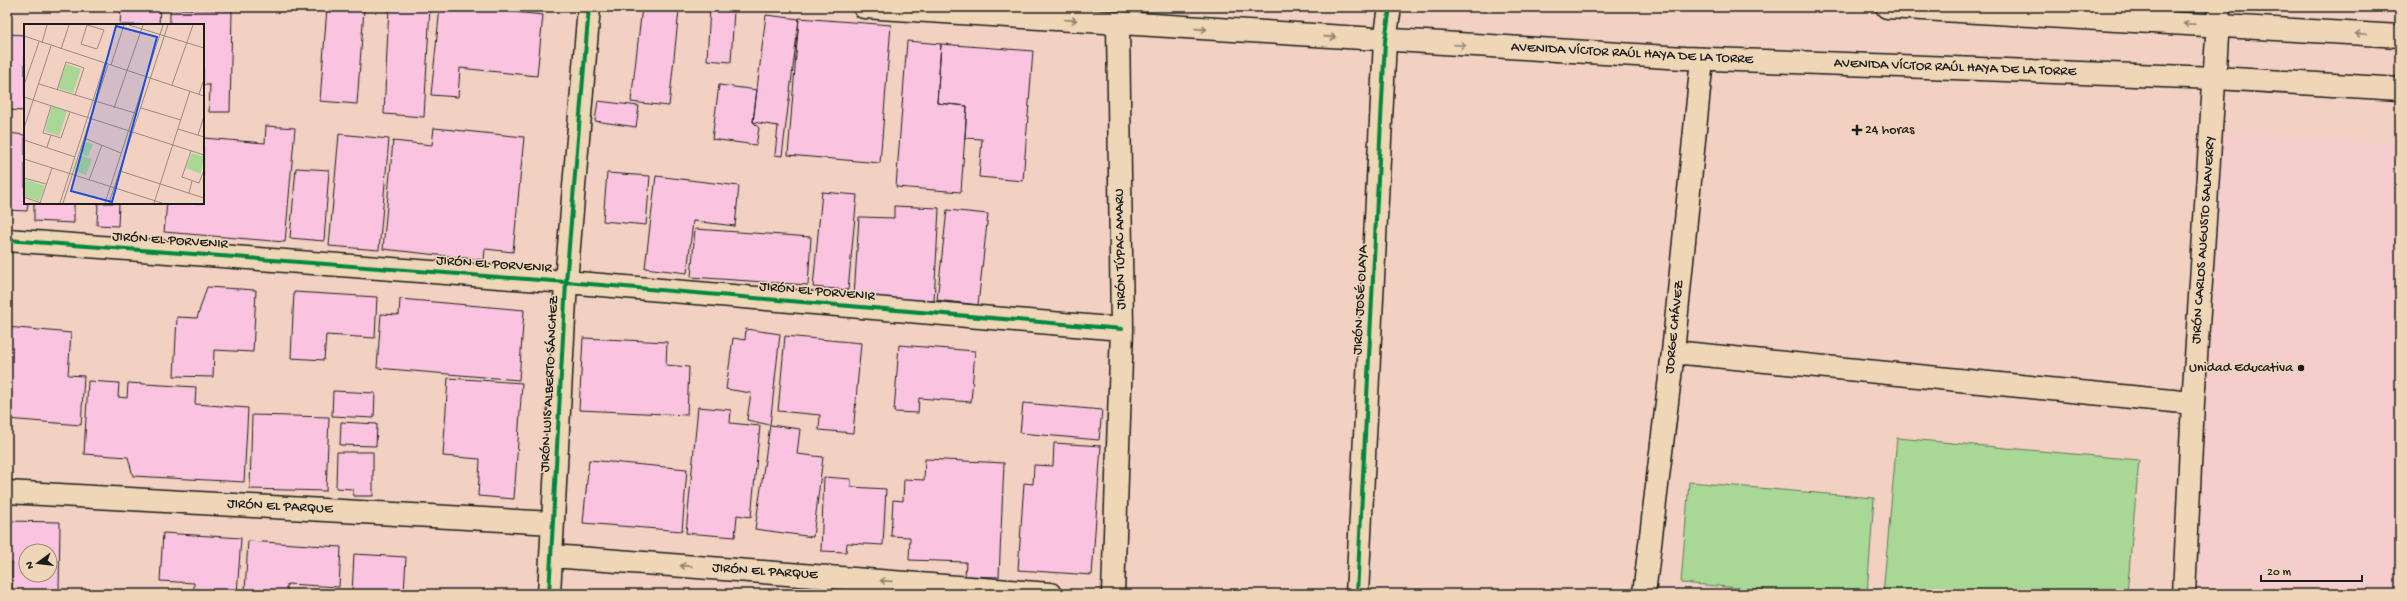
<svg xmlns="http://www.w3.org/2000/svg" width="2407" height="601" font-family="'Gochi Hand',sans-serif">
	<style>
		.built { fill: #f4cdcc }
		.green { fill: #a9d796; stroke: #627a59 }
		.building { fill: #fac4e0; stroke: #1c1c1c; fill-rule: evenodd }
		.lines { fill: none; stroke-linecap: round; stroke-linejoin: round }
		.minor-casing { stroke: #1c1c1c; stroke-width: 25 }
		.secondary-casing { stroke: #1c1c1c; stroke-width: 25 }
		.minor { stroke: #eed6b6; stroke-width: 22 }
		.secondary { stroke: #eed6b6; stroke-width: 22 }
		.cycleway-casing { stroke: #eed6b6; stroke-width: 6 }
		.cycleway { stroke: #00873e; stroke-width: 4 }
		.oneway { stroke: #908271 }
		.poi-dot { fill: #1c1c1c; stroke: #eed6b6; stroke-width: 1.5 }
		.labels { text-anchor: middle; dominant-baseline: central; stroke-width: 3; stroke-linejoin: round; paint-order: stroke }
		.street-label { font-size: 14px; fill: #1c1c1c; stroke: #eed6b6 }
		.poi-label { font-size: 14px; fill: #1c1c1c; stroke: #eed6b6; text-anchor: start }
		.inset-road { fill: none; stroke: #9c8980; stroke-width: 1 }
		.view { fill: #1d4ed8; fill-opacity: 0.15; stroke: #1d4ed8; stroke-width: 2 }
		.inset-edge { fill: none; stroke: #1c1c1c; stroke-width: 2 }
	</style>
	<rect width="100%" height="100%" fill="#f2d1c3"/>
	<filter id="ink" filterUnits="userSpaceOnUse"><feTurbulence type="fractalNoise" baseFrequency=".025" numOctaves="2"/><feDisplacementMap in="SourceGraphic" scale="8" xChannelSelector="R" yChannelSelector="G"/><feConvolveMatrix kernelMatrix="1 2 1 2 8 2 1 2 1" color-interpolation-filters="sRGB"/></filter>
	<g filter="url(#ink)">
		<path class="built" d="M2214 132 2400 143V594H2192Z"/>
		<path class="green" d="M1897 438 2139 460 2127 594H1883Z
			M1689 482 1874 498 1867 594H1811L1681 583Z"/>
		<path class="building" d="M121 7H160L159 25H120Z
			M327 7 364 9 357 104 320 101Z
			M389 7H430L424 117 384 114Z
			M440 7H464L543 15 537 76 460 68 458 97 431 95Z
			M642 7 679 10 669 106 631 102Z
			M710 7 734 9 731 62 707 60Z
			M170 9 232 10 230 112H209L210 85H203V25H170Z
			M766 15 799 19 782 156 775 155 778 126 753 122Z
			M799 18 891 25 880 163 788 155Z
			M8 34 25 35V111L7 110Z
			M907 41 941 44 937 103 967 106 961 192 896 187Z
			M941 44 1033 51 1023 181 979 177 982 139 965 138 967 106 937 103Z
			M719 85 757 90 753 122 759 128 756 145 712 139Z
			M598 101 639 106 636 127 595 121Z
			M266 126 295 128 285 242 164 232 167 203H203V138L265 143Z
			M434 128 524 137 513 252 485 249 484 260 383 249 393 141 432 145Z
			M7 133 25 135V203H28L27 211 7 210Z
			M339 134 389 139 379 250 329 246Z
			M296 168 329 170 324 241 290 238Z
			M607 173 650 176 646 225 603 221Z
			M656 176 739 186 735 226 693 221 687 273 645 268Z
			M822 192 857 195 848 290 813 287Z
			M34 203H74V223L34 221Z
			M98 203H119L118 226 97 225Z
			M894 206 939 208 934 301 854 297 859 217 894 218Z
			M947 210 988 214 978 305 937 300Z
			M695 229 811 237 808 285 691 277Z
			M207 287 256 290 253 352 214 350 213 377 174 376 177 317 197 318Z
			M294 292 377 297 375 338 326 335 324 360 291 358Z
			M400 299 524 310 519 380 377 368 381 314 399 315Z
			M7 327 71 333 68 375 84 376 81 425 7 419Z
			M746 329 780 334 770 425 747 420 751 393 726 389 733 338 745 340Z
			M785 336 861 343 853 433 819 430 820 415 778 411Z
			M583 338 667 342 666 365 689 367 687 415 579 410Z
			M899 345 975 351 971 402 919 398 918 413 894 412Z
			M448 378 522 383 514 499 478 496 480 459 443 456Z
			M88 381 119 383 118 397 127 398 128 383 196 387 195 404 248 408 244 482 133 476 128 457 84 454Z
			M333 391 375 393 374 418 332 416Z
			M1023 403 1102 410 1099 440 1020 433Z
			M698 407 731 410 730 423 760 426 751 517 737 515 735 537 686 533Z
			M252 415 329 417 326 491 250 489Z
			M341 422 377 424 376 446 340 445Z
			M770 425 800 429 797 454 823 457 813 537 755 529Z
			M1054 443 1101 446 1092 575 1018 570 1024 483 1033 484 1034 465 1053 466Z
			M337 452H373V496H354L353 489 336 488Z
			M925 459 1004 463 999 577 965 576 966 562 909 560 910 537 891 536 893 500 903 501 904 479 924 480Z
			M589 460 687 469 682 531 583 523Z
			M824 477 851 479V487L886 489 883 545 847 543 846 552 821 551Z
			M7 521 60 522 59 592 12 591V562H7ZM26 551H50V575H26Z
			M163 533 241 538 237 594H194V583L160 581Z
			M248 541 341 547 339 587 287 584V594L245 592Z
			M354 554 406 557 404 594H352Z"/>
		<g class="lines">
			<defs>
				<path id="minor" d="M7 240 566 282 1122 329
					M1673 352 2193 403
					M7 492 553 523
					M552 556 1050 594
					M549 594 566 282 589 7
					M1113 594 1122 329 1118 23
					M1357 594 1385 41 1390 7
					M1644 594 1673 352 1702 59
					M2184 594 2193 403 2219 7"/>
				<path id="secondary" d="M864 7 1684 58 2216 78 2400 89
					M1887 7 2400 36"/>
			</defs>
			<use href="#minor" class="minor-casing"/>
			<use href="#secondary" class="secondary-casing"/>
			<use href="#minor" class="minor"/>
			<use href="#secondary" class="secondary"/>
			<defs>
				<path id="cycleway" d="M7 240 566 282 1122 329
					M549 594 566 282 589 7
					M1357 594 1385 41 1390 7"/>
			</defs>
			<use href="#cycleway" class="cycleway-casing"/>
			<use href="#cycleway" class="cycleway"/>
		</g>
		<defs><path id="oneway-shaft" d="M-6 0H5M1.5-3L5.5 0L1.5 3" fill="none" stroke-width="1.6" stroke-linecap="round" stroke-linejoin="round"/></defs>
		<g class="oneway">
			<use href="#oneway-shaft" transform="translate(1071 20) rotate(4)"/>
			<use href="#oneway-shaft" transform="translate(2189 24) rotate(-177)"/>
			<use href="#oneway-shaft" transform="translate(1201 29) rotate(4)"/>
			<use href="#oneway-shaft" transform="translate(2361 34) rotate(-177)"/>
			<use href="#oneway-shaft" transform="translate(1330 37) rotate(4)"/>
			<use href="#oneway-shaft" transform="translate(1460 45) rotate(3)"/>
			<use href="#oneway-shaft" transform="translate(686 566) rotate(-176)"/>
			<use href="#oneway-shaft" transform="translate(886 581) rotate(-176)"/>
		</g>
	</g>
	<g class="poi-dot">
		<path d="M1855 124h4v4h4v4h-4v4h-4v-4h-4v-4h4z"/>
		<circle cx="2301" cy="368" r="4"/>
	</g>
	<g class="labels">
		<g class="street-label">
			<text transform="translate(1632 54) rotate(3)">AVENIDA VÍCTOR RAÚL HAYA DE LA TORRE</text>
			<text transform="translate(1955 68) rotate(2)">AVENIDA VÍCTOR RAÚL HAYA DE LA TORRE</text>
			<text transform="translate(2204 240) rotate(-86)">JIRÓN CARLOS AUGUSTO SALAVERRY</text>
			<text transform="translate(170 241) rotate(4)">JIRÓN EL PORVENIR</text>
			<text transform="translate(1121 249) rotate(-91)">JIRÓN TÚPAC AMARU</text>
			<text transform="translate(494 265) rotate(4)">JIRÓN EL PORVENIR</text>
			<text transform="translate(817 292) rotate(5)">JIRÓN EL PORVENIR</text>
			<text transform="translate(1361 300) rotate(-87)">JIRÓN JOSÉ OLAYA</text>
			<text transform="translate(1675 327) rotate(-84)">JORGE CHÁVEZ</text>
			<text transform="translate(550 384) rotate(-87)">JIRÓN LUIS ALBERTO SÁNCHEZ</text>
			<text transform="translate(280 507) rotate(3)">JIRÓN EL PARQUE</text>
			<text transform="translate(765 572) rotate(4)">JIRÓN EL PARQUE</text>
		</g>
		<g class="poi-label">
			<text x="1865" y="130">24 horas</text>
			<text x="2293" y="368" text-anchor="end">Unidad Educativa</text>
		</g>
	</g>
	<g transform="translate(24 24)">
		<rect width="180" height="180" fill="#f2d1c3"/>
		<path d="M42 40 57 45 49 69 34 64ZM28 82 43 87 35 112 21 107ZM62 118 69 120 64 132 57 130ZM168 129 180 133 177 150 162 144ZM56 131 68 135 62 151 50 147ZM0 155 21 162 15 177 0 172Z" fill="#a9d796"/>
		<path class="inset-road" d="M63 1 80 6 73 25 57 20ZM105 1 180 24M0 12 180 72M18 19 23 1M37 25 45 1M87 41 100 1M15 60 111 89M0 61 15 18M148 61 169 1M33 66 42 38 52 41 60 44 51 71M175 70 179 58M0 73 180 131M27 82 19 109 27 111 37 114 46 88M90 84 119 1M117 84 157 96M0 104 27 22M154 105 180 113M174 111 180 92M60 114 97 129M0 116 51 133M23 123 27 111M167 127 158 153 175 159 180 146M0 135 138 179M96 147 180 174M0 154 22 160M65 156 78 121M165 169 168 157M0 173 17 179M16 179 28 144M36 179 81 39M39 179 84 41M81 179 139 1M85 179 144 1M130 179 166 67"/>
		<path class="view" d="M92 2 133 13 88 178 47 167Z"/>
		<rect width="180" height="180" class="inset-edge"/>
	</g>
	<rect width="2407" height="601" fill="none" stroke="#eed6b6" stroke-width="24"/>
	<rect x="12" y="12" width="2383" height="577" fill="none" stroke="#1c1c1c" stroke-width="1.5" filter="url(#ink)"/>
	<g transform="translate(38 563) rotate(255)"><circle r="19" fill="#eed6b6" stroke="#9a8c78"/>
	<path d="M0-3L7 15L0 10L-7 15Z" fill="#1c1c1c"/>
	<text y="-6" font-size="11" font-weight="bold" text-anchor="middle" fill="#1c1c1c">N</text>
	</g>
	<path d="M2261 575v6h101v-6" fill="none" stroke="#1c1c1c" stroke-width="2"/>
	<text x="2267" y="575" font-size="12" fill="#1c1c1c" stroke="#eed6b6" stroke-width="3" paint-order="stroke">20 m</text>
</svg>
